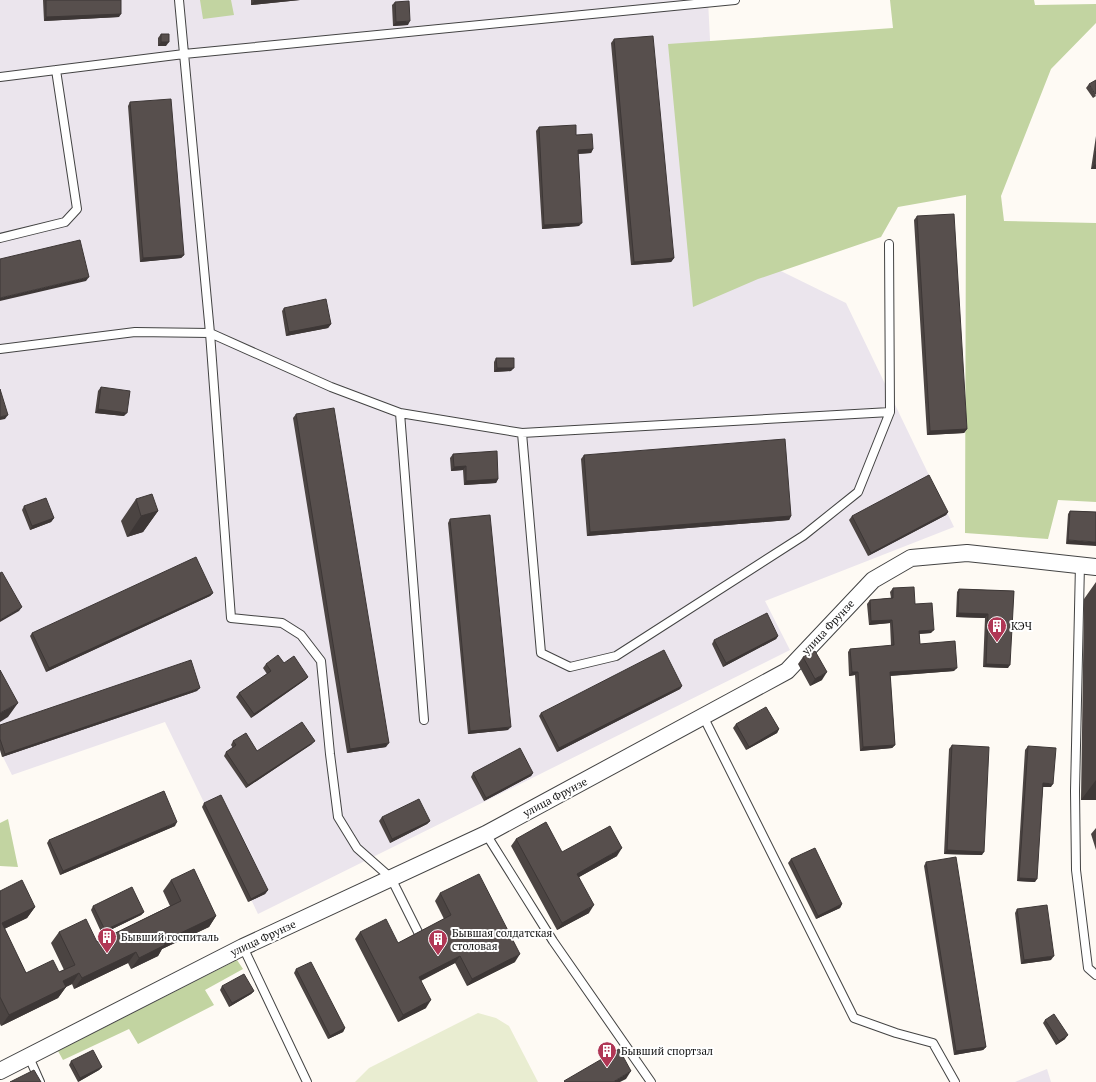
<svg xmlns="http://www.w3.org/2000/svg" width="1096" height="1082" font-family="'PT Serif',serif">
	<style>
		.industrial { fill: #ebe5ed }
		.forest { fill: #c2d4a1 }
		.pitch { fill: #e9edd1 }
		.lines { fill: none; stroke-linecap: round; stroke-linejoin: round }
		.lane-casing { stroke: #434343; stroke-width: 10 }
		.street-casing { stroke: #434343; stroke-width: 18 }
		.lane { stroke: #fff; stroke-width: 8 }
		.street { stroke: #fff; stroke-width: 16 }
		.wall { fill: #4b4442 }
		.shaded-wall { fill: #3d3736 }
		.building { fill: #574f4d; stroke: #3d3736 }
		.labels { text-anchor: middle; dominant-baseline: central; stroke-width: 4; stroke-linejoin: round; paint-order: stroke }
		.poi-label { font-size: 11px; fill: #101010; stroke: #fff; text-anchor: start }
		.street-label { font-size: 11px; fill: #101010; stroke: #fff }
	</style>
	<rect width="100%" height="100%" fill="#fefaf4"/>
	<path class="industrial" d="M0 0H708L720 241 846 303 954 527 765 601 790 650 258 914 165 722 12 775 0 751Z
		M1047 1069 1051 1082H1015Z"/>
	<path class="forest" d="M200 0H231L234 15 203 19Z
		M890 0H1034L1035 5 1096 4V23L1051 69 1001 196 1004 221 1096 223V502L1058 500 1048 539 965 533 966 195 898 207 881 237 758 279 693 307 668 44 893 28Z
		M8 819 18 867 0 866V823Z
		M237 960 243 969 205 990 214 1005 138 1044 129 1029 63 1060 58 1051Z"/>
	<path class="pitch" d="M478 1013 496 1018 509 1026 538 1082H355L369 1068Z"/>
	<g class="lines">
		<defs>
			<path id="lane" d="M179 0 210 333 231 618 282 623 301 635 321 661 330 754 338 817 357 848 391 878 418 932
				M0 77 184 54 735 0
				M0 238 65 222 77 209 56 70
				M0 349 135 332 210 333 331 387 400 413 522 433 890 412
				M400 413 424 720
				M522 433 541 653 570 667 616 656 803 536 858 492 890 412 889 244
				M1080 564 1075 791 1076 870 1088 968 1096 975
				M703 716 854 1018 896 1033 933 1043 955 1082
				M486 834 553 941 651 1082
				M243 947 307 1082
				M29 1057 40 1082"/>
			<path id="street" d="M0 1071 243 947 486 834 787 671 873 580 911 558 967 553 1096 567"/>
		</defs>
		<use href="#lane" class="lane-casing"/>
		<use href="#street" class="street-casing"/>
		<use href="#lane" class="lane"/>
		<use href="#street" class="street"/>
	</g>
	<path class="wall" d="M43 0H121L119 17 44 21Z
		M251 0H300L251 5Z
		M395 2 408 25 393 26 392 5Z
		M161 34 166 46H158V38Z
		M614 39 674 258 671 262 631 265 611 43Z
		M1089 84 1096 96 1093 98 1086 88Z
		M130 102 184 255 181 258 140 262 128 106Z
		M539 127 576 135 593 149 591 153 578 154 579 226 542 229 536 131Z
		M1096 136V169H1091Z
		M917 216 967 429 964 433 927 435 914 220Z
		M284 308 331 324 328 328 286 336 282 311Z
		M496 358 511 371 494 372V362Z
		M101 387 124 416 95 413 98 391Z
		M296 414 386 747 347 753 293 418Z
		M453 454 498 479 496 483 464 485 463 470 451 471 450 458Z
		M584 455 791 516 789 520 587 536 581 459Z
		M136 499 158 511 143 532 127 537 121 521Z
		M24 506 54 518 51 522 30 530 22 510Z
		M1070 511 1096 512 1066 544 1068 514Z
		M948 512 946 515 868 556 849 520 852 516Z
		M450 519 508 730 468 734 448 523Z
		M1096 582V800H1081L1084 599Z
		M893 588 915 604 931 633 919 634 920 644 954 671 890 676 895 745 892 748 860 751 855 675 849 676 848 652 850 649 891 646 890 623 869 625 867 604 870 600 891 598 890 592Z
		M959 589 1014 591 1008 668 983 667 985 618 956 617 957 592Z
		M213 593 210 596 46 672 30 636 32 633Z
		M778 636 776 639 723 667 712 644 714 640Z
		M803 657 822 680 810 686 798 664Z
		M266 664 308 677 305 680 251 718 236 697 239 693 267 674 263 668Z
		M682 686 680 689 557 752 539 716 541 713Z
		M197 691 2 757 0 750V725Z
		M736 724 779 729 777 733 746 750 733 728Z
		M233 741 257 751 312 744 246 788 224 756 226 752 233 748 231 745Z
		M952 745 982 855 944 854 949 749Z
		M1028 746 1051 787H1043L1035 882 1017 881 1025 750Z
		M473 773H533L531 776 484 801 471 777Z
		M204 803 268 890 265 894 248 902 202 807Z
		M382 817 430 821 427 824 390 843 379 821Z
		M175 826 60 875 47 843 49 840Z
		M1096 828V850L1091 834Z
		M516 839 562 852 617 856 579 877 589 913 557 930 511 846Z
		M791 859 842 904 840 908 816 919 788 863Z
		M926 862 986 1047 983 1050 954 1055 924 866Z
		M171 880 216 916 209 927 162 949 158 956 131 969 128 963 74 989 72 984 66 987 58 998 1 1026 0 1024V891L35 907 27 918 4 929 26 973 59 972 64 970 51 943 59 932 97 942 170 906 163 891Z
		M440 893 515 962 467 986 455 963 421 981 426 1008 398 1022 355 939 360 932 398 943 444 919 435 901Z
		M93 906 144 912 141 915 102 934 91 910Z
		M1017 909 1051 960 1021 964 1015 913Z
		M296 969 345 1028 343 1032 328 1039 294 973Z
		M222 986 254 991 251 994 229 1007 220 990Z
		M1045 1020 1065 1039 1056 1045 1043 1023Z
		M71 1061 102 1067 99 1070 78 1082 69 1065Z"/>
	<path class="shaded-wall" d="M265 0H300L251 5 254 1Z
		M121 14 119 17 44 21 46 17Z
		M410 21 408 25 393 26 396 22Z
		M161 42H169L166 46H158Z
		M593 149 591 153 575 154 578 150Z
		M1094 165H1096V169H1091Z
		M582 223 579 226 542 229 544 225Z
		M184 255 181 258 140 262 143 258Z
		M674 258 671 262 631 265 634 262Z
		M89 277 86 281 0 301V298Z
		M331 324 328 328 286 336 289 332Z
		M497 368H514L511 371 494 372Z
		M98 409 127 413 124 416 95 413Z
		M8 415 5 419 0 420V417Z
		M967 429 964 433 927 435 930 431Z
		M466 466 463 470 451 471 454 467Z
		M498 479 496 483 464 485 466 481Z
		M158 511 143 532 127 537 141 516Z
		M948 512 946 515 868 556 871 553Z
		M791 516 789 520 587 536 590 532Z
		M54 518 51 522 30 530 32 526Z
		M1068 540 1096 542V546L1066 544Z
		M213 593 210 596 46 672 49 668Z
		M22 607 19 611 0 622V620Z
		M958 613 988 614 985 618 956 617Z
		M892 620 890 623 869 625 871 621Z
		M934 630 931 633 916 634 919 631Z
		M778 636 776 639 723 667 726 663Z
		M986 664 1010 665 1008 668 983 667Z
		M957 668 954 671 887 676 890 672Z
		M827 672 822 680 810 686 815 679Z
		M852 672H858L855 675 849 676Z
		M308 677 305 680 251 718 254 714Z
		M682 686 680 689 557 752 559 748Z
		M200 688 197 691 2 757 5 754Z
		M18 703 8 717 0 722V713Z
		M511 727 508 730 468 734 470 731Z
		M779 729 777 733 746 750 749 747Z
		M315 741 312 744 246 788 248 785Z
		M389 743 386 747 347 753 350 749Z
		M895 745 892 748 860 751 863 747Z
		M533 773 531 776 484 801 486 798Z
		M1096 780V800H1081Z
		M1043 783 1053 784 1051 787H1041Z
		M430 821 427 824 390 843 392 839Z
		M177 822 175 826 60 875 63 871Z
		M622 848 617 856 572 881 577 874Z
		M947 850 984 852 982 855 944 854Z
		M1019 878 1037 879 1035 882 1017 881Z
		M268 890 265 894 248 902 251 899Z
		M842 904 840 908 816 919 818 916Z
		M594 905 589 913 557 930 562 923Z
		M35 907 27 918 0 931 2 923Z
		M144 912 141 915 102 934 105 930Z
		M216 916 209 927 162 949 158 956 131 969 139 958 164 941Z
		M136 952 128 963 74 989 82 978Z
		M520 954 515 962 467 986 472 979Z
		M460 956 455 963 414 984 419 977Z
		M1054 956 1051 960 1021 964 1024 960Z
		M79 973 72 984 55 992 63 981Z
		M66 987 58 998 1 1026 9 1015Z
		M254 991 251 994 229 1007 232 1003Z
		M431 1000 426 1008 398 1022 403 1015Z
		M345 1028 343 1032 328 1039 330 1036Z
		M1068 1035 1065 1039 1056 1045 1059 1041Z
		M986 1047 983 1050 954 1055 956 1051Z
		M102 1067 99 1070 78 1082 80 1078Z
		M631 1071 626 1079 620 1082H613Z"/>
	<path class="building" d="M46 0H121V14L46 17Z
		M254 0H265L254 1Z
		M409 1 410 21 396 22 395 2Z
		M161 34H169V42H161Z
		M653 36 674 258 634 262 614 39Z
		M1096 80V94H1095L1089 84Z
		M171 99 184 255 143 258 130 102Z
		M576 125V135L592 134 593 149 578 150 582 223 544 225 539 127Z
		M1096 151V165H1094Z
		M954 214 967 429 930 431 917 216Z
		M80 240 89 277 0 298V259Z
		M326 299 331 324 289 332 284 308Z
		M496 358H514V368H497Z
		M101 387 130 391 127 413 98 409Z
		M0 389 8 415 0 417Z
		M334 408 389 743 350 749 296 414Z
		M785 439 791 516 590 532 584 455Z
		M497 451 498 479 466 481V466L454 467 453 454Z
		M929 475 948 512 871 553 852 516Z
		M152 494 158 511 141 516 136 499Z
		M46 498 54 518 32 526 24 506Z
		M1070 511 1096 512V542L1068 540Z
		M490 515 511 727 470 731 450 519Z
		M196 557 213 593 49 668 32 633Z
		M2 572 22 607 0 620V573Z
		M914 587 915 604 932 603 934 630 919 631 920 644 955 641 957 668 890 672 895 745 863 747 858 672H852L850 649 894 645 892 620 871 621 870 600 893 598V588Z
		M959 589 1014 591 1010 665 986 664 988 614 958 613Z
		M767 613 778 636 726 663 714 640Z
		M664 650 682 686 559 748 541 713Z
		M815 651 827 672 815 679 803 657Z
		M278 655 284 663 294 656 308 677 254 714 239 693 271 671 266 664Z
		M191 660 200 688 5 754 0 739V725Z
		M0 670 18 703 0 713Z
		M766 707 779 729 749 747 736 724Z
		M302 722 315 741 248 785 226 752 236 745 233 741 246 733 257 751Z
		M952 745 989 747 984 852 947 850Z
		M1028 746 1056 748 1053 784 1043 783 1037 879 1019 878Z
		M520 748 533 773 486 798 473 773Z
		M164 791 177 822 63 871 49 840Z
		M221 795 268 890 251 899 204 803Z
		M419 799 430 821 392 839 382 817Z
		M546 822 562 852 610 826 622 848 577 874 594 905 562 923 516 839Z
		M815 848 842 904 818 916 791 859Z
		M956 857 986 1047 956 1051 926 862Z
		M194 869 216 916 164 941 165 945 139 958 136 952 82 978 79 973 63 981 66 987 9 1015 0 997V891L22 880 35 907 2 923 26 973 53 960 59 972 75 965 59 932 86 919 97 942 181 901 171 880Z
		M479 874 520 954 472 979 460 956 419 977 431 1000 403 1015 360 932 386 919 398 943 451 915 440 893Z
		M132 887 144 912 105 930 93 906Z
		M1047 905 1054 956 1024 960 1017 909Z
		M311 962 345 1028 330 1036 296 969Z
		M244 974 254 991 232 1003 222 986Z
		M1054 1014 1068 1035 1059 1041 1045 1020Z
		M619 1049 631 1071 613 1082H565L564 1081Z
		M93 1050 102 1067 80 1078 71 1061Z
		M34 1070 41 1082H10Z"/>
	<defs>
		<symbol id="building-pin" viewBox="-11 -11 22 30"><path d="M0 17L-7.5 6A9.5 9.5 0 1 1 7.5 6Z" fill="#b03755" stroke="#fff"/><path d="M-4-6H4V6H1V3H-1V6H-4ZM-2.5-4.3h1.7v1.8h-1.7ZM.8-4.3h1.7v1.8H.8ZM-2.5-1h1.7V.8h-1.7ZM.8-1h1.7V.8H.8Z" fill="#fff"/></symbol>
	</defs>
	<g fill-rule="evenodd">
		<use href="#building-pin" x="986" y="615" width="22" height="30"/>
		<use href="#building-pin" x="96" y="926" width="22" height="30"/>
		<use href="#building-pin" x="427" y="928" width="22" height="30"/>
		<use href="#building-pin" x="596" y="1040" width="22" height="30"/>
	</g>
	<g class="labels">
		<g class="poi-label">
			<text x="1011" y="626">КЭЧ</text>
			<text x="452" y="933">Бывшая солдатская<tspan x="452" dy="13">столовая</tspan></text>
			<text x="121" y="937">Бывший госпиталь</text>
			<text x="621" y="1051">Бывший спортзал</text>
		</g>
		<g class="street-label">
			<text transform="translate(828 627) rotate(-47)">улица Фрунзе</text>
			<text transform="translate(555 797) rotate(-28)">улица Фрунзе</text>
			<text transform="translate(263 938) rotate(-25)">улица Фрунзе</text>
		</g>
	</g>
</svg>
